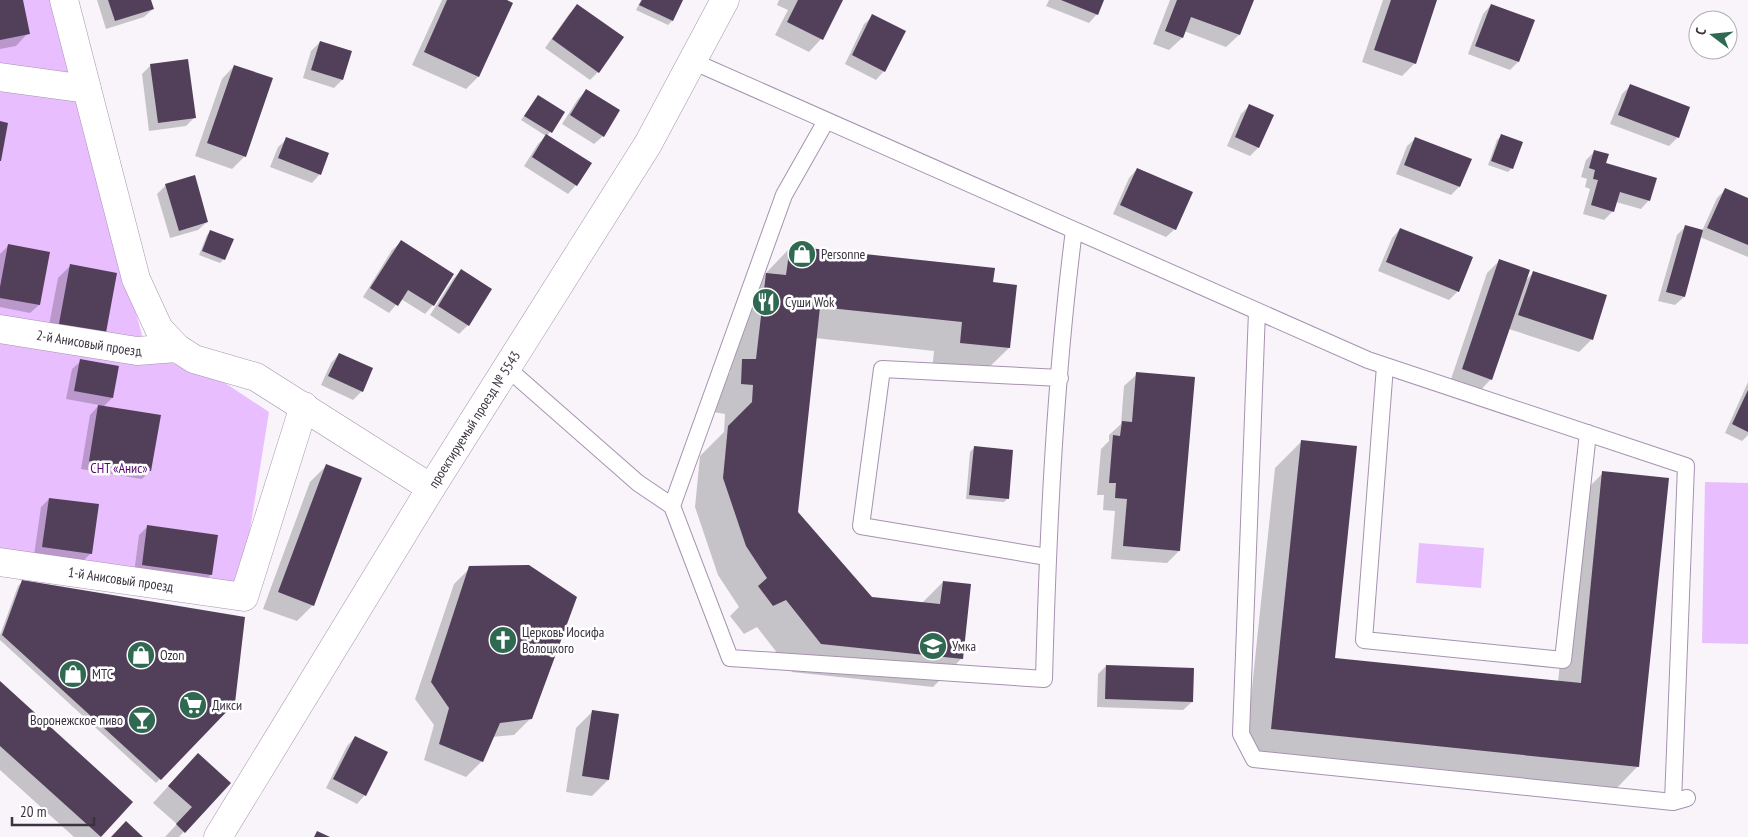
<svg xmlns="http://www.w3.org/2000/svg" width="1748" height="837" font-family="'PT Sans Narrow',sans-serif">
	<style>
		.green { fill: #e9beff }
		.shadow { fill: #0003 }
		.building { fill: #52405b }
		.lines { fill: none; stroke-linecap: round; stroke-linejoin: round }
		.lane-casing { stroke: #a692b0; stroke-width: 18 }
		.street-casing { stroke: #a692b0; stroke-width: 29 }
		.lane { stroke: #fff; stroke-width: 16 }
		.street { stroke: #fff; stroke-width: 28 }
		.labels { text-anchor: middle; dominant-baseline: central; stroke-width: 5; stroke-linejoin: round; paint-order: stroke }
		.poi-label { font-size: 14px; fill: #3a323f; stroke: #fff; text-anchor: start }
		.street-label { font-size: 14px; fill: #3a323f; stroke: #fff }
		.park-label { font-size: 14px; fill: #530b6d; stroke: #fff }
	</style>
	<rect width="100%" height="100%" fill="#f8f4fa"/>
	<path class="green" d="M0 0H50L142 335 151 347 166 360 179 366 207 371 269 412 238 604 0 571Z
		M1705 482 1748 483V644L1702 643Z
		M1419 543 1484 548 1481 588 1416 583Z"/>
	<path class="shadow" d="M0 0H21L28 33 16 46 0 49Z
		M97 0H150L153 9 144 17 106 29Z
		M442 0H504L512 4 478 77 466 89 412 65Z
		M641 0H682L672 21 668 25 636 10Z
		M779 0H841L821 39 809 52 775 35 788 10 777 5Z
		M1049 0H1103L1097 14 1089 23 1046 6Z
		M1170 0H1252L1239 35 1226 47 1184 31 1182 38 1169 50 1153 44Z
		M1383 0H1436L1415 63 1402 76 1362 62Z
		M577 5 598 72 590 80 545 48 569 14Z
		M1491 5 1518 62 1510 70 1468 54 1483 14Z
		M873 16 884 71 876 80 845 64 864 24Z
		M320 42 342 80 334 88 303 78 311 51Z
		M151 65 194 118 186 126 149 131 142 74Z
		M234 66 245 156 232 169 195 156 222 79Z
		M1630 86 1678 137 1669 146 1610 124 1622 94Z
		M586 91 603 136 594 144 562 124 578 99Z
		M538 96 564 113 547 136 576 185 568 194 524 166 538 144 546 136 521 120Z
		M1249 106 1258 148 1250 156 1227 146 1241 114Z
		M1501 136 1512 168 1508 172 1488 165 1497 140Z
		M1416 138 1459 187 1451 195 1396 174 1407 146Z
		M287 139 320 174 312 183 270 167 278 147Z
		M1595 151 1605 164 1649 200 1641 209 1616 202 1613 211 1604 220 1583 214 1590 189 1585 187 1587 179 1581 177 1586 160Z
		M1137 169 1175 229 1166 237 1113 214 1129 178Z
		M166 185 207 222 198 230 170 238 157 194Z
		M1726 189 1748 199V257L1700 237 1684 297 1675 305 1658 301 1677 235 1685 227 1702 231 1717 198Z
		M1400 229 1458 291 1449 300 1378 271 1392 238Z
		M211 231 224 259 220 263 199 255 207 235Z
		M401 242 433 305 425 314 401 299 389 313 363 297 392 250Z
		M8 246 39 305 30 313 0 307V254Z
		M790 248 992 283 1009 348 980 376 932 371 934 351 815 338 797 512 871 598 922 603 943 582 962 658 933 687 792 672 757 627 744 634 730 616 739 607 718 575 695 507 700 456 724 432 725 414 713 412 714 389 730 373 737 303Z
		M1500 260 1525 281 1534 272 1592 339 1579 352 1509 329 1491 379 1479 392 1450 382 1487 273Z
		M71 265 104 337 46 341 58 278Z
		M461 271 468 325 459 334 430 315 453 279Z
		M339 354 362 391 353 400 321 385 331 363Z
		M81 361 112 398 103 407 150 470 142 479 81 469 90 415 99 405 66 399 72 369Z
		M1137 374 1179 551 1167 563 1111 559 1115 511 1103 510 1104 495H1097L1101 449 1109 441V435L1121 424 1124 386Z
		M1748 382V435L1742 441 1725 433Z
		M1301 442 1334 659 1558 682 1577 499 1603 473 1638 766 1612 793 1245 755 1275 468Z
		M974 448 1008 498 1004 502 966 499 970 452Z
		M326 466 313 605 297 621 263 609 310 482Z
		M49 499 91 553 82 562 34 555 41 507Z
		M148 526 211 574 203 583 134 573 139 535Z
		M470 568 531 718 514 735 492 737 482 761 466 777 424 760 434 725 415 699 454 584Z
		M22 582 234 703 156 783 0 640V635L18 586Z
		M1106 666 1192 702 1183 710 1097 707 1098 674Z
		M0 683 131 802 100 837H74L0 770Z
		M592 712 608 780 592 796 566 792 576 728Z
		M355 737 365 795 357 804 326 788 347 746Z
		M182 771 229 783 179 837H165L177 824 153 803Z"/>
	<path class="building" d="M0 0H23L30 34 0 40Z
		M108 0H151L154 9 115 21Z
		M447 0H507L513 3 479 77 424 52Z
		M642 0H683L673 21 639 5Z
		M798 0H843L823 40 787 22Z
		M1061 0H1104L1098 15Z
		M1177 0H1254L1240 35 1191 17 1183 38 1165 31Z
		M1391 0H1437L1416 64 1374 50Z
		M577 4 624 37 599 73 552 39Z
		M1491 4 1535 20 1519 62 1475 46Z
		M872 14 906 31 885 72 852 55Z
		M320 41 352 51 343 80 311 70Z
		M188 59 196 118 158 123 150 64Z
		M234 65 273 78 246 157 207 143Z
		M1630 84 1690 107 1679 138 1618 115Z
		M586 89 620 110 604 137 570 115Z
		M538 95 565 112 552 133 524 116Z
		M1249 104 1274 115 1259 148 1235 137Z
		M0 121 8 123 1 161H0Z
		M546 134 592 163 577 186 532 157Z
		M1501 134 1523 142 1513 169 1491 161Z
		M286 137 329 153 321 175 278 158Z
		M1415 137 1472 159 1460 187 1404 165Z
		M1594 150 1609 154 1606 163 1657 178 1650 201 1620 192 1614 212 1591 205 1598 180 1593 179 1595 170 1589 168Z
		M1137 168 1193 192 1176 230 1120 205Z
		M195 175 208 222 179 231 165 184Z
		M1725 188 1748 198V245L1707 228Z
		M1685 225 1703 230 1685 297 1666 292Z
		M1400 228 1473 257 1459 292 1386 262Z
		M210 230 234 239 225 260 202 251Z
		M401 240 454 274 434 306 408 290 398 306 370 288Z
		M8 244 50 252 40 305 0 298V287Z
		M790 246 995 268 993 282 1017 285 1010 348 960 343 962 322 820 307 798 512 872 597 940 604 943 581 971 584 963 659 821 644 786 600 773 606 758 586 767 578 746 546 723 478 728 426 752 402 753 385 741 384 742 359H756L766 273 786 275Z
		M1499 259 1530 270 1492 380 1462 369Z
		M70 264 117 273 105 338 58 329Z
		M461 269 492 289 469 326 438 306Z
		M1533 271 1607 295 1593 340 1518 315Z
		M339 353 373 368 363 392 328 376Z
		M80 359 119 366 113 398 74 391Z
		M1136 372 1195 377 1180 551 1123 546 1127 499 1115 498 1116 483H1109L1113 435 1120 436 1122 421 1132 422Z
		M1748 390V432L1732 424Z
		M98 405 161 415 151 471 89 461Z
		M1301 440 1357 446 1335 658 1581 683 1602 471 1669 478 1639 767 1271 729Z
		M974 446 1013 450 1009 499 969 495Z
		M326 464 362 478 314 606 278 592Z
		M49 498 99 504 92 554 42 547Z
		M147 525 218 535 212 575 142 565Z
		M529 565 577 597 532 719 500 723 483 762 439 744 449 708 431 682 469 566Z
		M22 580 245 617 235 703 161 780 2 635Z
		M1106 665 1194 668 1193 702 1105 699Z
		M0 681 133 802 101 837 0 746Z
		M592 710 619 714 609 780 582 776Z
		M355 736 388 752 366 796 333 779Z
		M198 753 231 783 185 833 176 824 192 807 168 786Z
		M126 821 143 837H111Z
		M317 831 330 837H314Z"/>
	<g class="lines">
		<defs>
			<path id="lane" d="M692 61 1368 360 1686 466 1673 802 1254 759 1241 734 1257 311
				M1385 366 1364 640 1563 660 1588 433
				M507 368 638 483 672 506 730 658 1044 679C1048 529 1055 379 1074 230
				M672 506 784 195 826 121
				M1047 557 861 526 882 369 1060 378
				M1673 802 1687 798"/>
			<g id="street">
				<path d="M64 0 136 279 159 329 177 348 194 359 256 377 431 488"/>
				<path d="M0 77 87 89"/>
				<path id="s1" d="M0 329 137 351 177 348"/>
				<path id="s2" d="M0 562 244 597 304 406"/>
				<path id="s3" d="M218 837 431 488 648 144 725 0"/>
			</g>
		</defs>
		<use href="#lane" class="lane-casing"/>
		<use href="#street" class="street-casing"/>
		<use href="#lane" class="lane"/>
		<use href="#street" class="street"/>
	</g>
	<defs>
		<symbol id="shop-disc" viewBox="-11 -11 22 22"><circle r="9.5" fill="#2f6951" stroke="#fff"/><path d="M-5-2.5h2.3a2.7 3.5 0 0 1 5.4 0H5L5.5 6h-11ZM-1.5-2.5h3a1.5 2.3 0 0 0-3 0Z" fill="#fff"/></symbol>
		<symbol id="restaurant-disc" viewBox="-11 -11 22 22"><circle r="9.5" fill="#2f6951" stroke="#fff"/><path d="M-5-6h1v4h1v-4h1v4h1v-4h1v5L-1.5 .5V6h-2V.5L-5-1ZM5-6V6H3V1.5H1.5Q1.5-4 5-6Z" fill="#fff"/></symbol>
		<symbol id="church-disc" viewBox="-11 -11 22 22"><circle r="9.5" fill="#2f6951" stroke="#fff"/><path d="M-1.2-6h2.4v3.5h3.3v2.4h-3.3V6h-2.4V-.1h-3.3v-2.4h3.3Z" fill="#fff"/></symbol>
		<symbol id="school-disc" viewBox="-11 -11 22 22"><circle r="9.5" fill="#2f6951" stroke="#fff"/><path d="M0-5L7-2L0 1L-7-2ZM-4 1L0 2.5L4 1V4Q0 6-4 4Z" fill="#fff"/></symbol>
		<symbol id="supermarket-disc" viewBox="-11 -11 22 22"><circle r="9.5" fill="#2f6951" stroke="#fff"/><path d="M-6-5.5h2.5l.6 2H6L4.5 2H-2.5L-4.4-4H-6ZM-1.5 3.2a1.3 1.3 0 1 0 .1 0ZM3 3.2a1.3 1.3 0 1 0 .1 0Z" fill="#fff"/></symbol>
		<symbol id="bar-disc" viewBox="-11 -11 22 22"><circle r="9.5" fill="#2f6951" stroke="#fff"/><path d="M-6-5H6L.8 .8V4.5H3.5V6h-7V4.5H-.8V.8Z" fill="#fff"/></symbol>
	</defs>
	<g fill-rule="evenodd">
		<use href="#shop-disc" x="786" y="238" width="32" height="32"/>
		<use href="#restaurant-disc" x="750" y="286" width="32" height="32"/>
		<use href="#church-disc" x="487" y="624" width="32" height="32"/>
		<use href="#school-disc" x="917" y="630" width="32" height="32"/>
		<use href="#shop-disc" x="125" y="639" width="32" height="32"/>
		<use href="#shop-disc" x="57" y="658" width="32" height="32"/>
		<use href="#supermarket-disc" x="177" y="689" width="32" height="32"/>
		<use href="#bar-disc" x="126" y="704" width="32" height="32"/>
	</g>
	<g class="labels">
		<g class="poi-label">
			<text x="821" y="254">Personne</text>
			<text x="785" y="302">Суши Wok</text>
			<text x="522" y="632">Церковь Иосифа<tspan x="522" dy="16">Волоцкого</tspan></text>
			<text x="952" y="646">Умка</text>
			<text x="160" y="655">Ozon</text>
			<text x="92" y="674">МТС</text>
			<text x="212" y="705">Дикси</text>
			<text x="123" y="720" text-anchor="end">Воронежское пиво</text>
		</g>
		<g class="street-label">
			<text stroke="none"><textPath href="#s1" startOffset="90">2-й Анисовый проезд</textPath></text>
			<text stroke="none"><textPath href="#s3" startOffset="490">проектируемый проезд № 5543</textPath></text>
			<text stroke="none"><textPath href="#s2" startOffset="122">1-й Анисовый проезд</textPath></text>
		</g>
		<g class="park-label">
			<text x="119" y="468">СНТ «Анис»</text>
		</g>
	</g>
	<g transform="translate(1713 35) rotate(286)"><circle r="24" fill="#ffffff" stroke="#b0adb2"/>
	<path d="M0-4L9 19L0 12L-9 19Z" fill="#2f6951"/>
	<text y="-8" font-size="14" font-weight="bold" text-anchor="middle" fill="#3a323f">С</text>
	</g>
	<path d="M12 817v8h82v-8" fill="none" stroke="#3a323f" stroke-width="2.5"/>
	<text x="20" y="817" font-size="15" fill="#3a323f" stroke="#ffffff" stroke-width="4" paint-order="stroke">20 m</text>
</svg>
